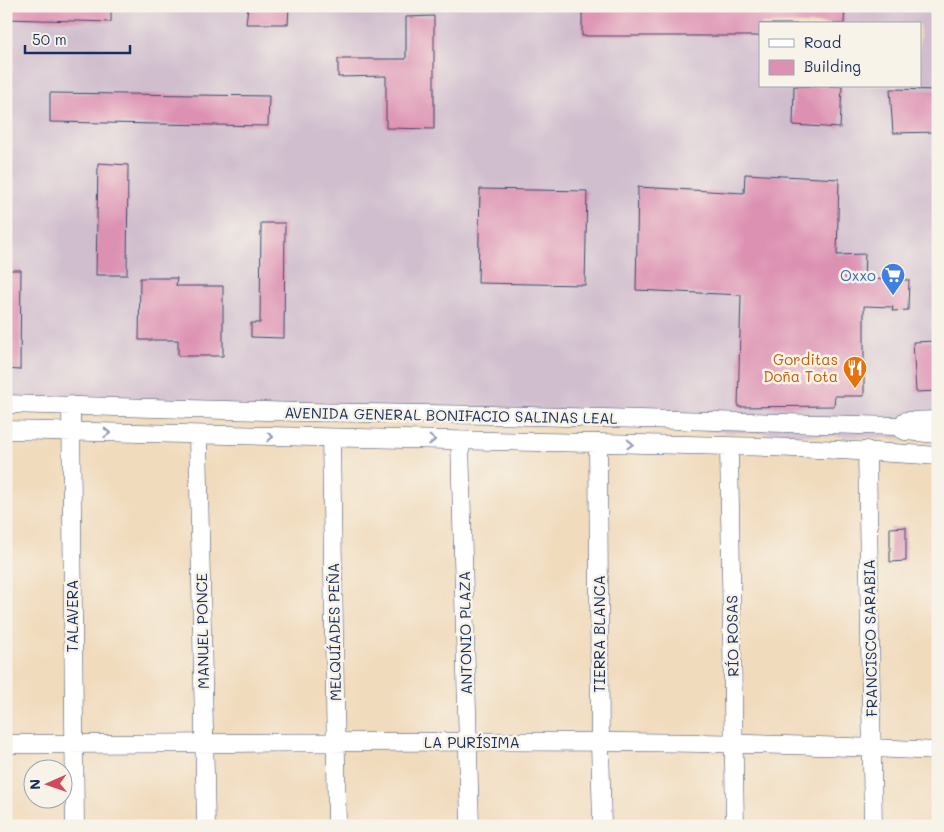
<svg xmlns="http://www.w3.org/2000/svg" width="944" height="832" font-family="Mali,sans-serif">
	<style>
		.industrial { fill: #d0bdce; fill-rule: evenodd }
		.building { fill: #dd91b2 }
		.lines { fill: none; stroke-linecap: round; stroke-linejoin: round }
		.minor-casing { stroke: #3b496c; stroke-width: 19 }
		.minor { stroke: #fff; stroke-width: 18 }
		.oneway { stroke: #8d97ae }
		.labels { text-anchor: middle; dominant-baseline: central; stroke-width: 5; stroke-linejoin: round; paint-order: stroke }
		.shop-label { font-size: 15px; fill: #366cbe; stroke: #f7f3e8; text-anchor: end }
		.food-label { font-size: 15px; fill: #c56008; stroke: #f7f3e8; text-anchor: end }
		.street-label { font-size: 15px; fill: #1b2f5e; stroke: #f7f3e8 }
	</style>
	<rect width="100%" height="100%" fill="#f7f3e8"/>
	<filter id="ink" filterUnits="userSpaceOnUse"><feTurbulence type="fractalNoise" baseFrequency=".02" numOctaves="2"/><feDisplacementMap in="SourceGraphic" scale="10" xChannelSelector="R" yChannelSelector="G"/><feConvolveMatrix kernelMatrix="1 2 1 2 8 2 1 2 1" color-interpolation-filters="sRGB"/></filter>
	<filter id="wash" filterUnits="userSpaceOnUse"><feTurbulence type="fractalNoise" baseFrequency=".0096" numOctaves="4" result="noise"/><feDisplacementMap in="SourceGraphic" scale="20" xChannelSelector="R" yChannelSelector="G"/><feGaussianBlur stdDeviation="1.12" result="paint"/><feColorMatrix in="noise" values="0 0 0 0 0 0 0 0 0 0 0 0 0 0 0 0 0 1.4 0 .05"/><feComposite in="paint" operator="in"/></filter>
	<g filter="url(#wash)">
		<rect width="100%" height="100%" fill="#f1dbbd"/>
		<path class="industrial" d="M6 6H938V440L457 421 6 398ZM760 24H920V86H760Z"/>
		<g id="blocks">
			<path class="building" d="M6 6H111V22L6 19Z
				M248 6H289L288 24H246Z
				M582 6H845L844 24H760V36H582Z
				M434 16V129L386 128V76L338 77V59H406V17Z
				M794 86H842L840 128 793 125Z
				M890 89 938 90V132L893 133Z
				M50 93 269 96 268 126 50 122Z
				M98 163 128 165 127 275H96Z
				M745 174 839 179 837 255 865 254 864 279 909 280 908 310 892 311 893 307 864 306V396H835L834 406 738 407 741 295 636 290 638 187 744 193Z
				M480 189 587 191 585 285 478 283Z
				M261 223H285L284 338 251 337V323H260Z
				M6 270H21L20 370 6 369Z
				M140 278H177L176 286H223V356H178V340H139Z
				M938 341V391L916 392 913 342Z
				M906 527V561L890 562V528Z"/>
		</g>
	</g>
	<g filter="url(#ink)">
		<use href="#blocks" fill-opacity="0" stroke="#3b496c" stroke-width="1"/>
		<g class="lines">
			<defs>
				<path id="minor" d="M6 404 301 412 491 415 896 426 905 431 938 434
					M71 405 75 826
					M905 421 938 420
					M6 430C169 434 331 438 493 441 641 444 790 445 938 456
					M198 436 206 826
					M331 438 337 826
					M460 441 470 826
					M598 443 600 743 602 826
					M729 447 735 826
					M867 450 873 826
					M6 744C317 744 628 735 938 751"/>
			</defs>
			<use href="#minor" class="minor-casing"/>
			<use href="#minor" class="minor"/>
		</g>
		<defs><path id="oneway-chevron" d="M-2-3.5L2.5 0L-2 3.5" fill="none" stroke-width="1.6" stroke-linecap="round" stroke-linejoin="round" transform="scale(1.25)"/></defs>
		<g class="oneway">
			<use href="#oneway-chevron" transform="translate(107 433) rotate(2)"/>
			<use href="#oneway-chevron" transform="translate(270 437) rotate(1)"/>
			<use href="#oneway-chevron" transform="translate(432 440) rotate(1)"/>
			<use href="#oneway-chevron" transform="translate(630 444) rotate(2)"/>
		</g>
	</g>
	<defs>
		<symbol id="supermarket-pin" viewBox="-11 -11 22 30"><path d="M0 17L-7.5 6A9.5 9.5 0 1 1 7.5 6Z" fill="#3f7fe0" stroke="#f7f3e8"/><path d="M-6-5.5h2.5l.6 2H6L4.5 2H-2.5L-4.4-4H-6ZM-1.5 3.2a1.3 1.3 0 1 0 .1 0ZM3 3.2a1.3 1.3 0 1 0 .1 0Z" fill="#fff"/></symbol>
		<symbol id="restaurant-pin" viewBox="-11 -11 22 30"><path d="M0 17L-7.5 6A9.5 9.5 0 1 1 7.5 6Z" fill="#e8710a" stroke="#f7f3e8"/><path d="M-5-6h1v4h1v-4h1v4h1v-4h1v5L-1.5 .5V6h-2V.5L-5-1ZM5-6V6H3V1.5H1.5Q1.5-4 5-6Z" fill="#fff"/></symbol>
	</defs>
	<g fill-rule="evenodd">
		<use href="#supermarket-pin" x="879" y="261" width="28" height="38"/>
		<use href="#restaurant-pin" x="841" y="354" width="28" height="38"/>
	</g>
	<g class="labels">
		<g class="shop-label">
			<text x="876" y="275">Oxxo</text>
		</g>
		<g class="food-label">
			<text x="838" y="359">Gorditas<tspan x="838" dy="17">Doña Tota</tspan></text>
		</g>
		<g class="street-label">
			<text transform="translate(451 415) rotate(1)">AVENIDA GENERAL BONIFACIO SALINAS LEAL</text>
			<text transform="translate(72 616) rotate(-90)">TALAVERA</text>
			<text transform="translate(202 631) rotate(-91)">MANUEL PONCE</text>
			<text transform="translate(334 632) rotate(-91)">MELQUÍADES PEÑA</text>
			<text transform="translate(465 633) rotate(-91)">ANTONIO PLAZA</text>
			<text transform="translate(599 634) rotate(-90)">TIERRA BLANCA</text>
			<text transform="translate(732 636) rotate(-91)">RÍO ROSAS</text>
			<text transform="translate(870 638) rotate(-91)">FRANCISCO SARABIA</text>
			<text x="472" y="742">LA PURÍSIMA</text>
		</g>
	</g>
	<rect width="944" height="832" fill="none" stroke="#f7f3e8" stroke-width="25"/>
	<rect x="759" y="22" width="162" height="65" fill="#f7f3e8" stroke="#9fa5b1"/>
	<rect x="769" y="39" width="25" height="8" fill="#ffffff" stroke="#9fa5b1"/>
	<text x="804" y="48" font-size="15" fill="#1b2f5e">Road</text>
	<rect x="769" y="60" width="25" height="15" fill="#dd91b2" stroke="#9fa5b1"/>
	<text x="804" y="72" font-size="15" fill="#1b2f5e">Building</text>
	<g transform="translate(48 784) rotate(268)"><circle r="24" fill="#f7f3e8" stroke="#9fa5b1"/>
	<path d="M0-4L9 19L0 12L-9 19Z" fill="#d1495b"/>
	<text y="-8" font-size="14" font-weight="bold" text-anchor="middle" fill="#1b2f5e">N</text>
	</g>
	<path d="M25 45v8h105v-8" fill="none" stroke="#1b2f5e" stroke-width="2.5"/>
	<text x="32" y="45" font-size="15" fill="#1b2f5e" stroke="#f7f3e8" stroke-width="4" paint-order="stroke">50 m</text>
</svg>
